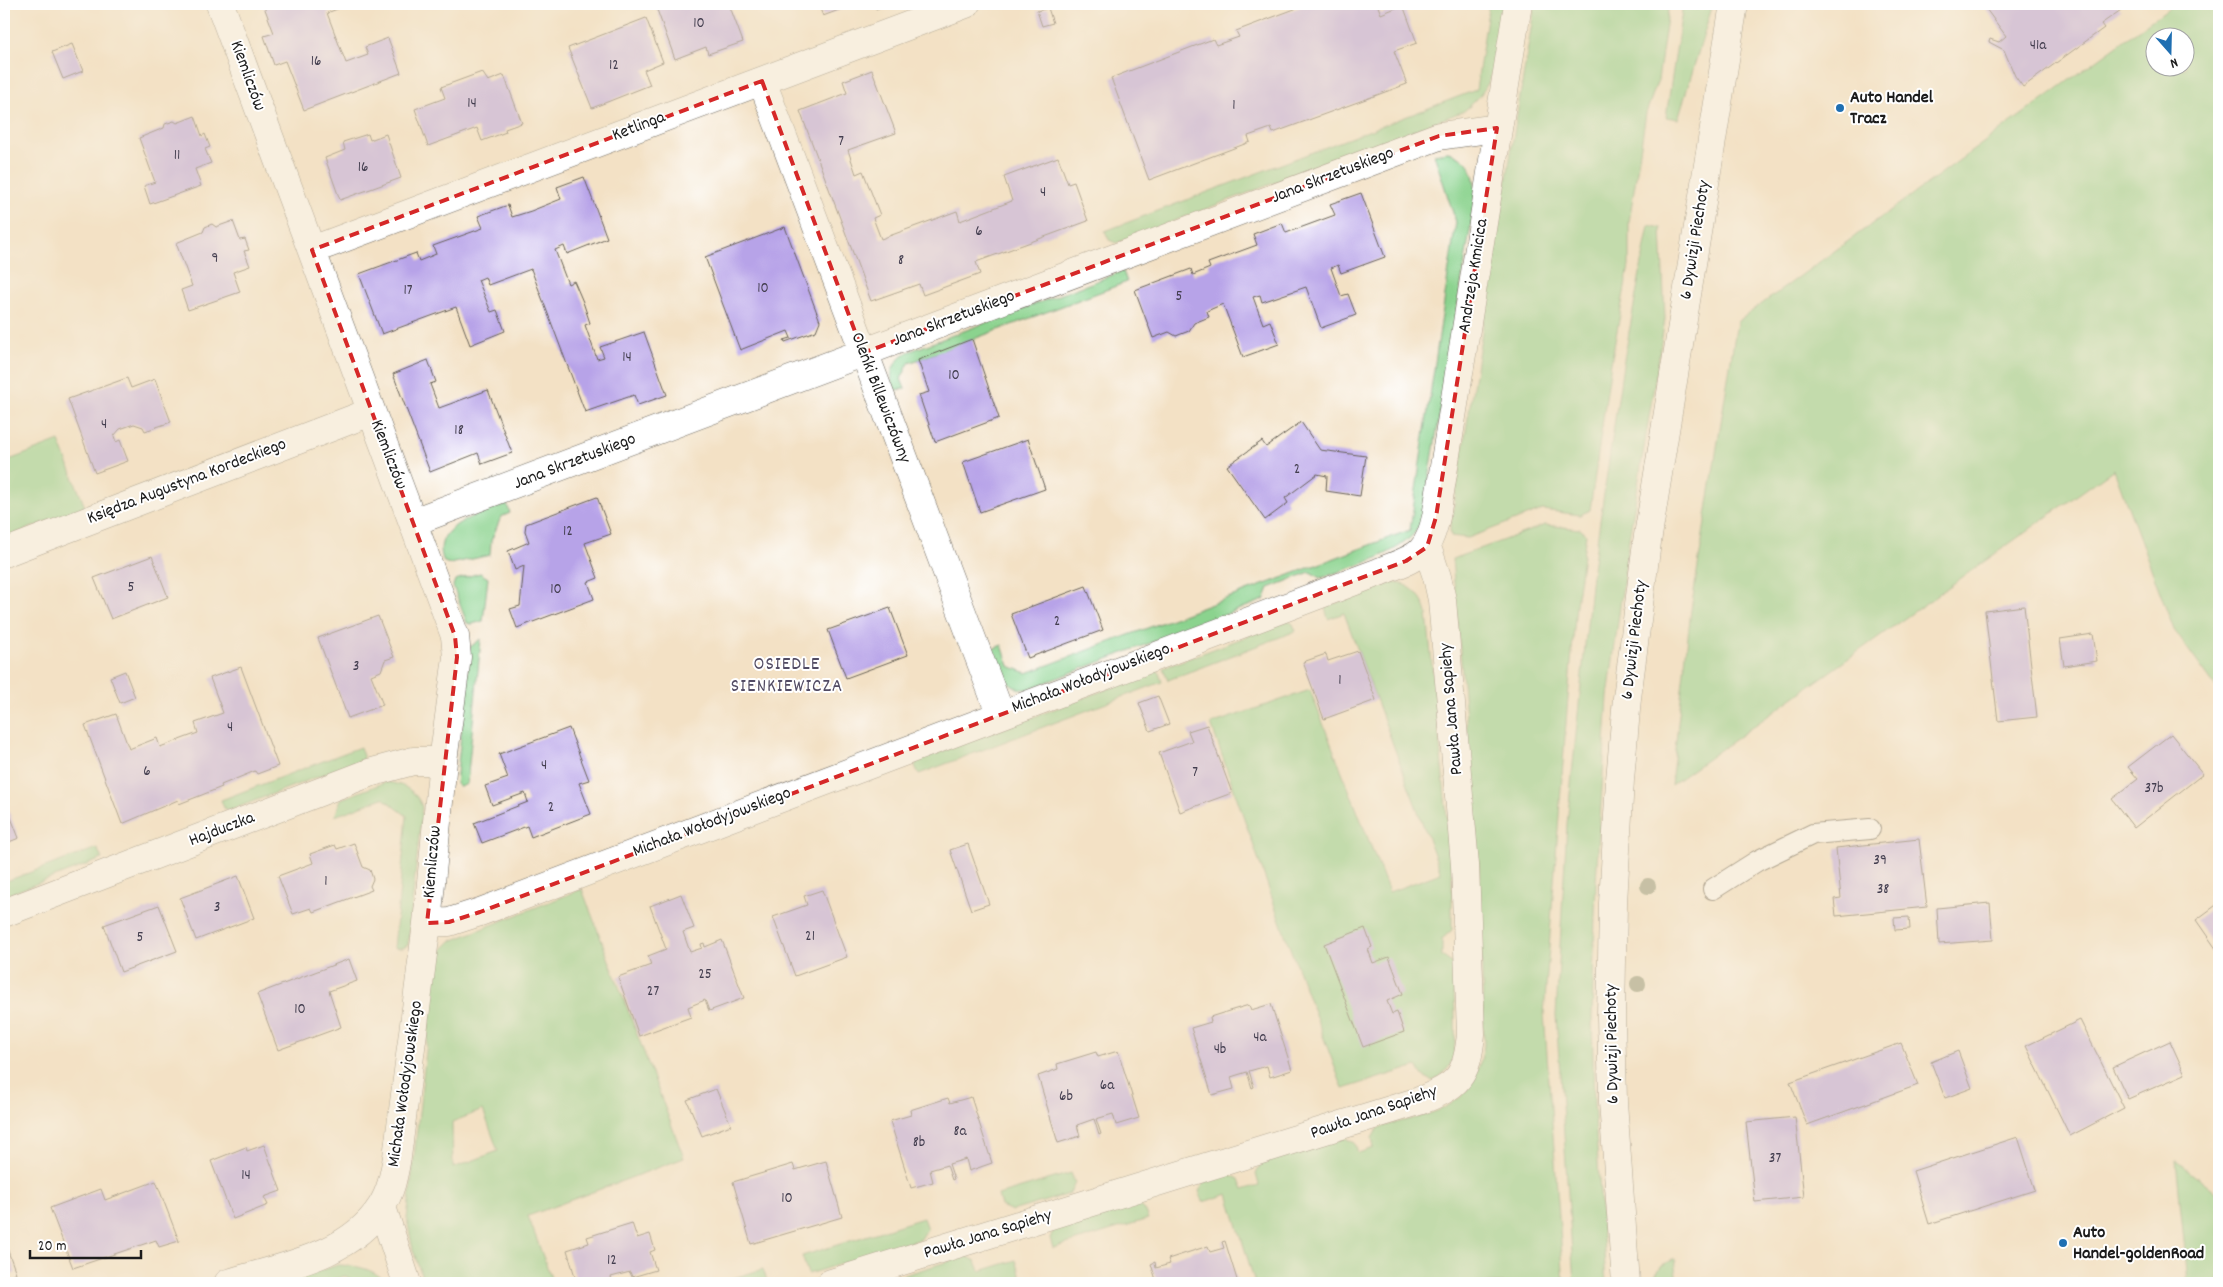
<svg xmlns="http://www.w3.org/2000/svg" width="2223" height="1287" font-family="Dekko,sans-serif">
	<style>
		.green { fill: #8bd38e; stroke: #547855; fill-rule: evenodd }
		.building { fill: #b7a3e8 }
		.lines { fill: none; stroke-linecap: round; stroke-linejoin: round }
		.service-casing { stroke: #676157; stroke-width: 22 }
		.minor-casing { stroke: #676157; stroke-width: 29 }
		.tertiary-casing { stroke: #676157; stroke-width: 29 }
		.service { stroke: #fff; stroke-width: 20 }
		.minor { stroke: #fff; stroke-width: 28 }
		.tertiary { stroke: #fff; stroke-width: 28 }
		.tree { fill: #92987e }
		.marked { fill: none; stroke: #d62828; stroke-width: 4; stroke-dasharray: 10 6; stroke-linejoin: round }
		.poi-dot { fill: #1f6fb2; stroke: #fff; stroke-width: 2 }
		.labels { text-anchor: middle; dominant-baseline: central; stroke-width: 4; stroke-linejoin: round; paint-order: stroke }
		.number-label { font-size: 15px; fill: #433e4f }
		.street-label { font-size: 18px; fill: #1c1c1c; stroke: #fff }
		.poi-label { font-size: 18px; font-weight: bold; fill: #1c1c1c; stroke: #fff; text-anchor: start }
		.neighbourhood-label { font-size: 19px; letter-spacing: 1px; fill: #524b63; stroke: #fff }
	</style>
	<rect width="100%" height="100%" fill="#fff"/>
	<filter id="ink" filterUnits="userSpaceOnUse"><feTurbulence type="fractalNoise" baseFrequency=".02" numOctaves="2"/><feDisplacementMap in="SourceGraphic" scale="10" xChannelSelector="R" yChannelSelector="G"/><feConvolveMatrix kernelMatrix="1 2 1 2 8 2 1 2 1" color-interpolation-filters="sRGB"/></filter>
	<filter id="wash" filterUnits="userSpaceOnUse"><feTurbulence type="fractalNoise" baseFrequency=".0096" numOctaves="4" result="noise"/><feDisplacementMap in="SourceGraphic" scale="20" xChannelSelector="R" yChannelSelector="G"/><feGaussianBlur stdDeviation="1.12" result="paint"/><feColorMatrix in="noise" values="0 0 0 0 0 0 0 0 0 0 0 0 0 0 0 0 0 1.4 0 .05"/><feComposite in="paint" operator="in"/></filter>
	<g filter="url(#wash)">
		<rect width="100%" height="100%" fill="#f3e1c5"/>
		<path class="green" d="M1489 4H1504C1497 48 1502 81 1464 111L1116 243 1109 240 1105 231 1476 90Z
			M1535 4H1669L1658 80 1646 113 1629 222V266L1611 363 1590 510 1580 515 1542 510 1468 538 1451 536 1450 529Z
			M1683 4H1713L1678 119 1666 117Z
			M2174 4H2219V692L2174 630 2114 469 1671 785 1691 610 1737 322ZM2156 38H2186V68H2156Z
			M1448 152C1471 158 1474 172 1476 194L1422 521C1408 554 1353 566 1321 578L1310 572 1269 588 1264 600 1028 689C1004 691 998 667 992 649L1002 645 1009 666 1027 673 1410 530 1456 222 1434 154Z
			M1649 225 1661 228 1665 319 1629 539 1608 697 1596 880 1592 1017 1594 1103 1606 1283H1574L1556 1015 1567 824 1592 575 1623 365Z
			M1123 271 1127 282 909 363 901 379 905 389 894 390C888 374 893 361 908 352Z
			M59 441 85 507 4 538V462Z
			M507 504 510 513 501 517 491 541 490 555 450 564 444 562C428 525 483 513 507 504Z
			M1545 525 1580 529 1586 534 1576 605 1567 710 1544 1014 1564 1283H1255L1228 1194 1203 1202 1199 1191 1205 1182 1229 1174 1239 1179 1243 1190 1259 1185 1256 1174 1261 1164 1345 1138 1355 1143 1358 1153 1374 1148 1372 1138 1378 1128C1435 1111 1473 1113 1484 1045L1479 865 1452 559Z
			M480 573 488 578 483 621 472 624 467 623 453 586 455 580Z
			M1392 583C1410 582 1424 597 1427 614L1452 868V930L1442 939V956L1453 964C1453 987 1458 1038 1453 1058 1450 1068 1442 1076 1433 1081L1423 1076 1417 1066 1343 1089 1284 932 1211 724 1310 690 1389 892 1441 873 1344 613 1328 619 1325 607Z
			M1288 621 1293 624 1296 631 1168 680 1163 668Z
			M481 639 467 784 460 787 456 784 470 647Z
			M1158 670 1162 682 919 774 915 766 917 761Z
			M360 747 364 759 228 811 224 808 221 800Z
			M386 782C403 784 416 790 422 807L408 945 403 948H394L407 816 383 798 335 816 341 799Z
			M97 848 102 859 4 896V882Z
			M582 889 684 1158 528 1216 553 1283H424L413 1250 407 1219 436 962 440 952 451 941ZM483 1110 498 1151 453 1168 452 1122Z
			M2176 1160 2219 1194V1283H2188Z
			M1071 1173 1075 1183 1069 1194 1012 1211 1001 1206 998 1195Z
			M1136 1203 1144 1209 1148 1219 1053 1248 1050 1238 1055 1227Z
			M923 1218 927 1229 921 1239 808 1274 802 1256Z
			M966 1256 976 1261 980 1271 1016 1260 1023 1283H878Z
			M1675 1259 1678 1283H1649L1662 1265Z
			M338 1265C358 1266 373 1268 387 1283H359L345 1276 323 1283H281Z
			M763 1269 768 1283H717Z"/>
		<g id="blocks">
			<path class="building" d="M263 4H350L327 13 346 63 368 55 365 47 388 38 401 73 304 110 285 61 274 65 264 36 274 33Z
				M665 4H729L743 42 708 54 706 47 675 59 656 7Z
				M818 4H855L823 16Z
				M874 4H889L876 9Z
				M1308 4H1377L1381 14 1403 5 1417 43 1394 51 1407 84 1273 133 1271 128 1248 136 1250 142 1149 180 1111 78 1213 39 1216 45 1239 37 1236 31Z
				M1994 4H2116L2121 10 2101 24 2104 28 2023 87 2015 76 2004 50 1989 42 1990 39 1999 42 2006 36 1986 9Z
				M1048 8 1053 23 1042 26 1037 11Z
				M646 18 663 62 644 70 650 85 592 108 568 48Z
				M72 44 83 71 63 79 52 52Z
				M872 70 896 133 848 150 856 174 863 171 880 215 873 218 881 239 957 211 960 221 1012 201 1004 177 1058 157 1068 184 1074 182 1088 221 976 262 980 274 923 295 919 284 871 301 800 111 847 93 843 81Z
				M482 72 488 81 504 75 522 123 505 129 506 132 482 141 477 128 428 146 415 109 445 98 441 87Z
				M195 116 202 136 205 134 210 147 205 149 211 163 195 169 201 186 150 204 144 186 155 182 139 138 164 128 165 124 174 121 177 123Z
				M368 134 370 140 386 134 401 178 340 200 325 158 345 150 343 142Z
				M584 177 607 238 567 254 564 246 555 250 568 284 574 281 583 302 590 323 585 325 597 359 604 357 600 347 644 332 667 395 638 405 634 395 585 412 531 269 488 285 485 277 478 280 491 312 497 310 505 331 470 345 456 307 382 334 359 274 416 253 419 261 436 254 433 246 483 228 478 216 508 205 512 217 531 211 561 199 557 187Z
				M1361 193 1385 257 1341 273 1338 265 1331 268 1341 296 1348 294 1356 315 1321 328 1306 287 1262 302 1260 295 1253 297 1263 324 1270 321 1279 344 1243 357 1223 304 1207 311 1209 317 1194 323 1189 331 1176 336 1169 332 1153 338 1135 290 1191 269 1193 275 1210 268 1208 263 1257 245 1253 234 1282 223 1286 233 1335 215 1330 204Z
				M233 221 240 240 245 239 249 250 244 251 250 266 233 272 240 292 188 310 181 290 192 286 176 243 203 232 205 227 212 224 216 227Z
				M785 227 820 321 816 331 785 342 784 340 791 338 788 331 740 350 705 257Z
				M972 339 999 418 935 442 919 395 929 392 918 360Z
				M428 360 436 382 430 384 439 408 488 390 512 453 482 464 478 453 430 472 393 374Z
				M127 378 131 388 155 379 171 422 145 431 143 427 134 424 120 429 114 436 116 442 120 440 128 461 95 473 68 399Z
				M1301 422 1320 450 1366 456 1360 496 1326 491 1327 476 1317 474 1285 498 1288 503 1265 520 1227 466 1262 441 1266 447Z
				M1028 439 1045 489 980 512 963 462Z
				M597 497 611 534 585 543 598 578 588 582 594 599 517 628 510 609 520 606 524 566 515 570 508 551 529 542 525 531 526 524Z
				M152 556 168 597 111 619 94 578Z
				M1086 586 1103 630 1028 658 1011 614Z
				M2024 606 2037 717 1998 721 1985 611Z
				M890 608 908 655 846 678 828 630Z
				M378 616 394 657 385 660 381 671 371 675 383 705 348 718 318 638Z
				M2093 634 2097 661 2064 666 2060 639Z
				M1358 651 1376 700 1324 719 1303 662 1326 654 1328 661Z
				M241 667 278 766 257 774 255 771 221 785 222 787 179 804 178 800 122 824 85 725 116 714 129 749 157 738 160 747 198 733 195 723 223 713 210 678Z
				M125 671 135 697 120 703 110 677Z
				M1158 696 1169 724 1150 731 1139 703Z
				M1207 725 1232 793 1180 812 1159 753 1192 741 1188 731Z
				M569 728 589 780 579 783 591 814 531 837 527 826 482 843 474 823 528 802 525 793 492 805 485 786 508 778 499 754Z
				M2171 734 2203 774 2134 828 2112 799 2138 779 2128 767Z
				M4 800 19 838 4 844Z
				M1919 839 1927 907 1836 916 1834 899 1841 898 1836 848Z
				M354 843 363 867 370 870 373 879 370 886 372 890 313 912 311 908 293 914 278 876 313 863 310 854 335 845 337 849Z
				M968 844 989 904 971 910 950 850Z
				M238 876 254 918 196 940 180 898Z
				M822 890 847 957 795 976 773 917 807 905 804 896Z
				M681 894 694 928 683 932 690 952 702 948 701 944 704 943 705 947 722 940 744 998 709 1011 705 1000 688 1007 691 1017 639 1036 618 977 651 965 648 956 666 949 650 906Z
				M2219 897V953L2196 920 2219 903 2217 899Z
				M1990 903 1993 940 1939 944 1937 908Z
				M159 905 177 951 121 972 104 925Z
				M1909 917 1910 929 1895 930 1894 918Z
				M1365 928 1372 947 1368 949 1373 963 1389 957 1403 994 1387 1001 1392 1014 1397 1012 1404 1032 1363 1047 1324 944Z
				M349 959 357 981 329 991 341 1027 278 1050 257 994Z
				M1271 1004 1292 1070 1270 1077 1267 1066 1249 1071 1254 1087 1252 1088 1247 1072 1231 1077 1234 1089 1212 1095 1191 1028 1211 1022 1210 1017 1229 1011 1249 1005 1251 1010Z
				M2080 1020 2124 1108 2070 1136 2026 1046Z
				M2170 1041 2185 1074 2128 1099 2113 1067Z
				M1901 1043 1918 1085 1807 1125 1790 1082Z
				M1118 1051 1139 1118 1116 1125 1113 1114 1096 1119 1101 1134 1099 1135 1094 1119 1077 1125 1080 1136 1058 1143 1038 1076 1058 1069 1057 1064 1096 1052 1098 1057Z
				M1958 1051 1972 1088 1945 1098 1931 1062Z
				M716 1089 731 1125 702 1136 687 1100Z
				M971 1097 992 1163 969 1171 966 1159 949 1164 954 1179 952 1180 947 1165 930 1170 933 1182 911 1188 890 1121 911 1115 910 1110 948 1098 950 1103Z
				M1795 1117 1804 1197 1755 1202 1746 1122Z
				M2018 1137 2035 1190 1929 1224 1913 1171Z
				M264 1145 281 1191 264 1197 268 1205 233 1219 211 1161 246 1147 247 1151Z
				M826 1161 842 1217 751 1244 733 1182 793 1164 795 1170Z
				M156 1181 179 1241 159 1247 156 1240 73 1268 50 1208 101 1189 105 1200Z
				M632 1223 637 1238 650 1234 655 1250 650 1252 656 1270 632 1277 630 1272 611 1277 613 1283H577L567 1250 589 1243 587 1237Z
				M4 1240 16 1273 7 1277 10 1283H4Z
				M1225 1241 1238 1283H1157L1151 1264 1155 1262 1156 1268 1170 1264 1168 1259 1208 1246 1210 1252 1224 1248 1222 1242Z"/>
		</g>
	</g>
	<g filter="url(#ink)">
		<use href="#blocks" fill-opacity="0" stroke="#676157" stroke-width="1"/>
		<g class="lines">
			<defs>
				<path id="service" d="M1713 889 1757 861 1813 834 1870 829"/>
				<path id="minor" d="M220 4 455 636 457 657 443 761 427 923
					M762 81 1000 713
					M312 250 966 4
					M413 522 1439 136 1497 128
					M4 553 371 412
					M4 913 369 773 413 761H443
					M382 1207 407 1283
					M228 1283C280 1267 349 1257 381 1207 391 1192 394 1174 397 1157L427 923 449 922 480 912 1379 572C1415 557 1427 558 1436 517L1518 4
					M831 1283 1419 1101C1458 1086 1467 1077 1471 1034L1465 865 1442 600 1437 577 1427 547"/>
				<path id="tertiary" d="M1626 1283 1613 1102 1611 1017 1613 903 1620 780 1627 698 1647 542 1734 4"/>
			</defs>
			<use href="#service" class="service-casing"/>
			<use href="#minor" class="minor-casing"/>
			<use href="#tertiary" class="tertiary-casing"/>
			<use href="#service" class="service"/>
			<use href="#minor" class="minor"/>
			<use href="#tertiary" class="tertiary"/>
		</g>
		<g class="tree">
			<circle cx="1648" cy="886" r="8"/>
			<circle cx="1638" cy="984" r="8"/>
		</g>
	</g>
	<path d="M0 0H2223V1287H0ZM762 81 863 353 1439 136 1497 128 1436 517 1427 547 1406 561 480 912 449 922 427 923 457 657 455 636 312 250Z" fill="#f3e1c5" fill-opacity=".55" fill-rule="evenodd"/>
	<path class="marked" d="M762 81 863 353 1439 136 1497 128 1436 517 1427 547 1406 561 480 912 449 922 427 923 457 657 455 636 312 250Z"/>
	<g class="poi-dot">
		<circle cx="1840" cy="108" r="5"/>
		<circle cx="2063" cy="1243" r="5"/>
	</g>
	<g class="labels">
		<g class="number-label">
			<text x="699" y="24">10</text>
			<text x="2038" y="46">41a</text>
			<text x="316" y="62">16</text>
			<text x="614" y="66">12</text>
			<text x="472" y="104">14</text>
			<text x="1234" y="106">1</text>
			<text x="841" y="142">7</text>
			<text x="177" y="156">11</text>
			<text x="363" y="168">16</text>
			<text x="1043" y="193">4</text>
			<text x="979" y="232">6</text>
			<text x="215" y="259">9</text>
			<text x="901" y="261">8</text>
			<text x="763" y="289">10</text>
			<text x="408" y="291">17</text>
			<text x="1179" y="297">5</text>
			<text x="627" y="358">14</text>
			<text x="954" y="376">10</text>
			<text x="104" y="425">4</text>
			<text x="459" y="431">18</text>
			<text x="1297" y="470">2</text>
			<text x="568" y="532">12</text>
			<text x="131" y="588">5</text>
			<text x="556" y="590">10</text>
			<text x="1057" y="622">2</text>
			<text x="356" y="667">3</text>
			<text x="1340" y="681">1</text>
			<text x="230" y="728">4</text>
			<text x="544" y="766">4</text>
			<text x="147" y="772">6</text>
			<text x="1195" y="773">7</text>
			<text x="2154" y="789">37b</text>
			<text x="551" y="808">2</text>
			<text x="1880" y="861">39</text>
			<text x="326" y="882">1</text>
			<text x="1883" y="890">38</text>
			<text x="217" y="908">3</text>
			<text x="810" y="937">21</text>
			<text x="140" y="938">5</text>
			<text x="705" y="975">25</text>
			<text x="653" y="992">27</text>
			<text x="300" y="1010">10</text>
			<text x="1260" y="1038">4a</text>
			<text x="1220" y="1050">4b</text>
			<text x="1107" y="1086">6a</text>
			<text x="1066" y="1097">6b</text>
			<text x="960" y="1132">8a</text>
			<text x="919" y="1143">8b</text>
			<text x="1775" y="1159">37</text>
			<text x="246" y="1176">14</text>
			<text x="787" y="1199">10</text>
			<text x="612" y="1261">12</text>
		</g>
		<g class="street-label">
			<text transform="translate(247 76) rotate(70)">Kiemliczów</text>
			<text transform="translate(639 127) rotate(-21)">Ketlinga</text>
			<text transform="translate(1333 176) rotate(-21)">Jana Skrzetuskiego</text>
			<text transform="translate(1696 240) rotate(-81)">6 Dywizji Piechoty</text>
			<text transform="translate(1474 276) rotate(-81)">Andrzeja Kmicica</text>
			<text transform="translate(954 319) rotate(-21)">Jana Skrzetuskiego</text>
			<text transform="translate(880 398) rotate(69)">Oleńki Billewiczówny</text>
			<text transform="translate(388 455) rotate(69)">Kiemliczów</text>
			<text transform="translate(575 462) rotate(-21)">Jana Skrzetuskiego</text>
			<text transform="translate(187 482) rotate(-21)">Księdza Augustyna Kordeckiego</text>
			<text transform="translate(1635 640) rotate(-83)">6 Dywizji Piechoty</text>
			<text transform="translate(1091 679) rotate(-21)">Michała Wołodyjowskiego</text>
			<text transform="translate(1452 709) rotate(-95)">Pawła Jana Sapiehy</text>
			<text transform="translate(712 823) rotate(-21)">Michała Wołodyjowskiego</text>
			<text transform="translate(222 830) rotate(-21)">Hajduczka</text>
			<text transform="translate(433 862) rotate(-85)">Kiemliczów</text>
			<text transform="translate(1613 1044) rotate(-91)">6 Dywizji Piechoty</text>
			<text transform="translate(406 1084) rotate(-82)">Michała Wołodyjowskiego</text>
			<text transform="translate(1374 1113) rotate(-19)">Pawła Jana Sapiehy</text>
			<text transform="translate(988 1235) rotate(-17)">Pawła Jana Sapiehy</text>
		</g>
		<g class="poi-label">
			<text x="1850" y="98">Auto Handel<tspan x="1850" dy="21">Tracz</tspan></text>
			<text x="2073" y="1233">Auto<tspan x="2073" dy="21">Handel-goldenRoad</tspan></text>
		</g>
		<g class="neighbourhood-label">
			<text x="787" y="665">OSIEDLE<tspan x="787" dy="22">SIENKIEWICZA</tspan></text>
		</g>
	</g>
	<rect width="2223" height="1287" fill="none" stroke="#fff" stroke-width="20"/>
	<g transform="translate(2170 52) rotate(160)"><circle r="24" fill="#ffffff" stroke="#a4a4a4"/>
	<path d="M0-4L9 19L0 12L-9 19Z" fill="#1f6fb2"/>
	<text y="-8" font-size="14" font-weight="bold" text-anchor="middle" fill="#1c1c1c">N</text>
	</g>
	<path d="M30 1250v8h111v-8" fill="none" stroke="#1c1c1c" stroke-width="2.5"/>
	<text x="38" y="1250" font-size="15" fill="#1c1c1c" stroke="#ffffff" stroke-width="4" paint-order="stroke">20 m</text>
</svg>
